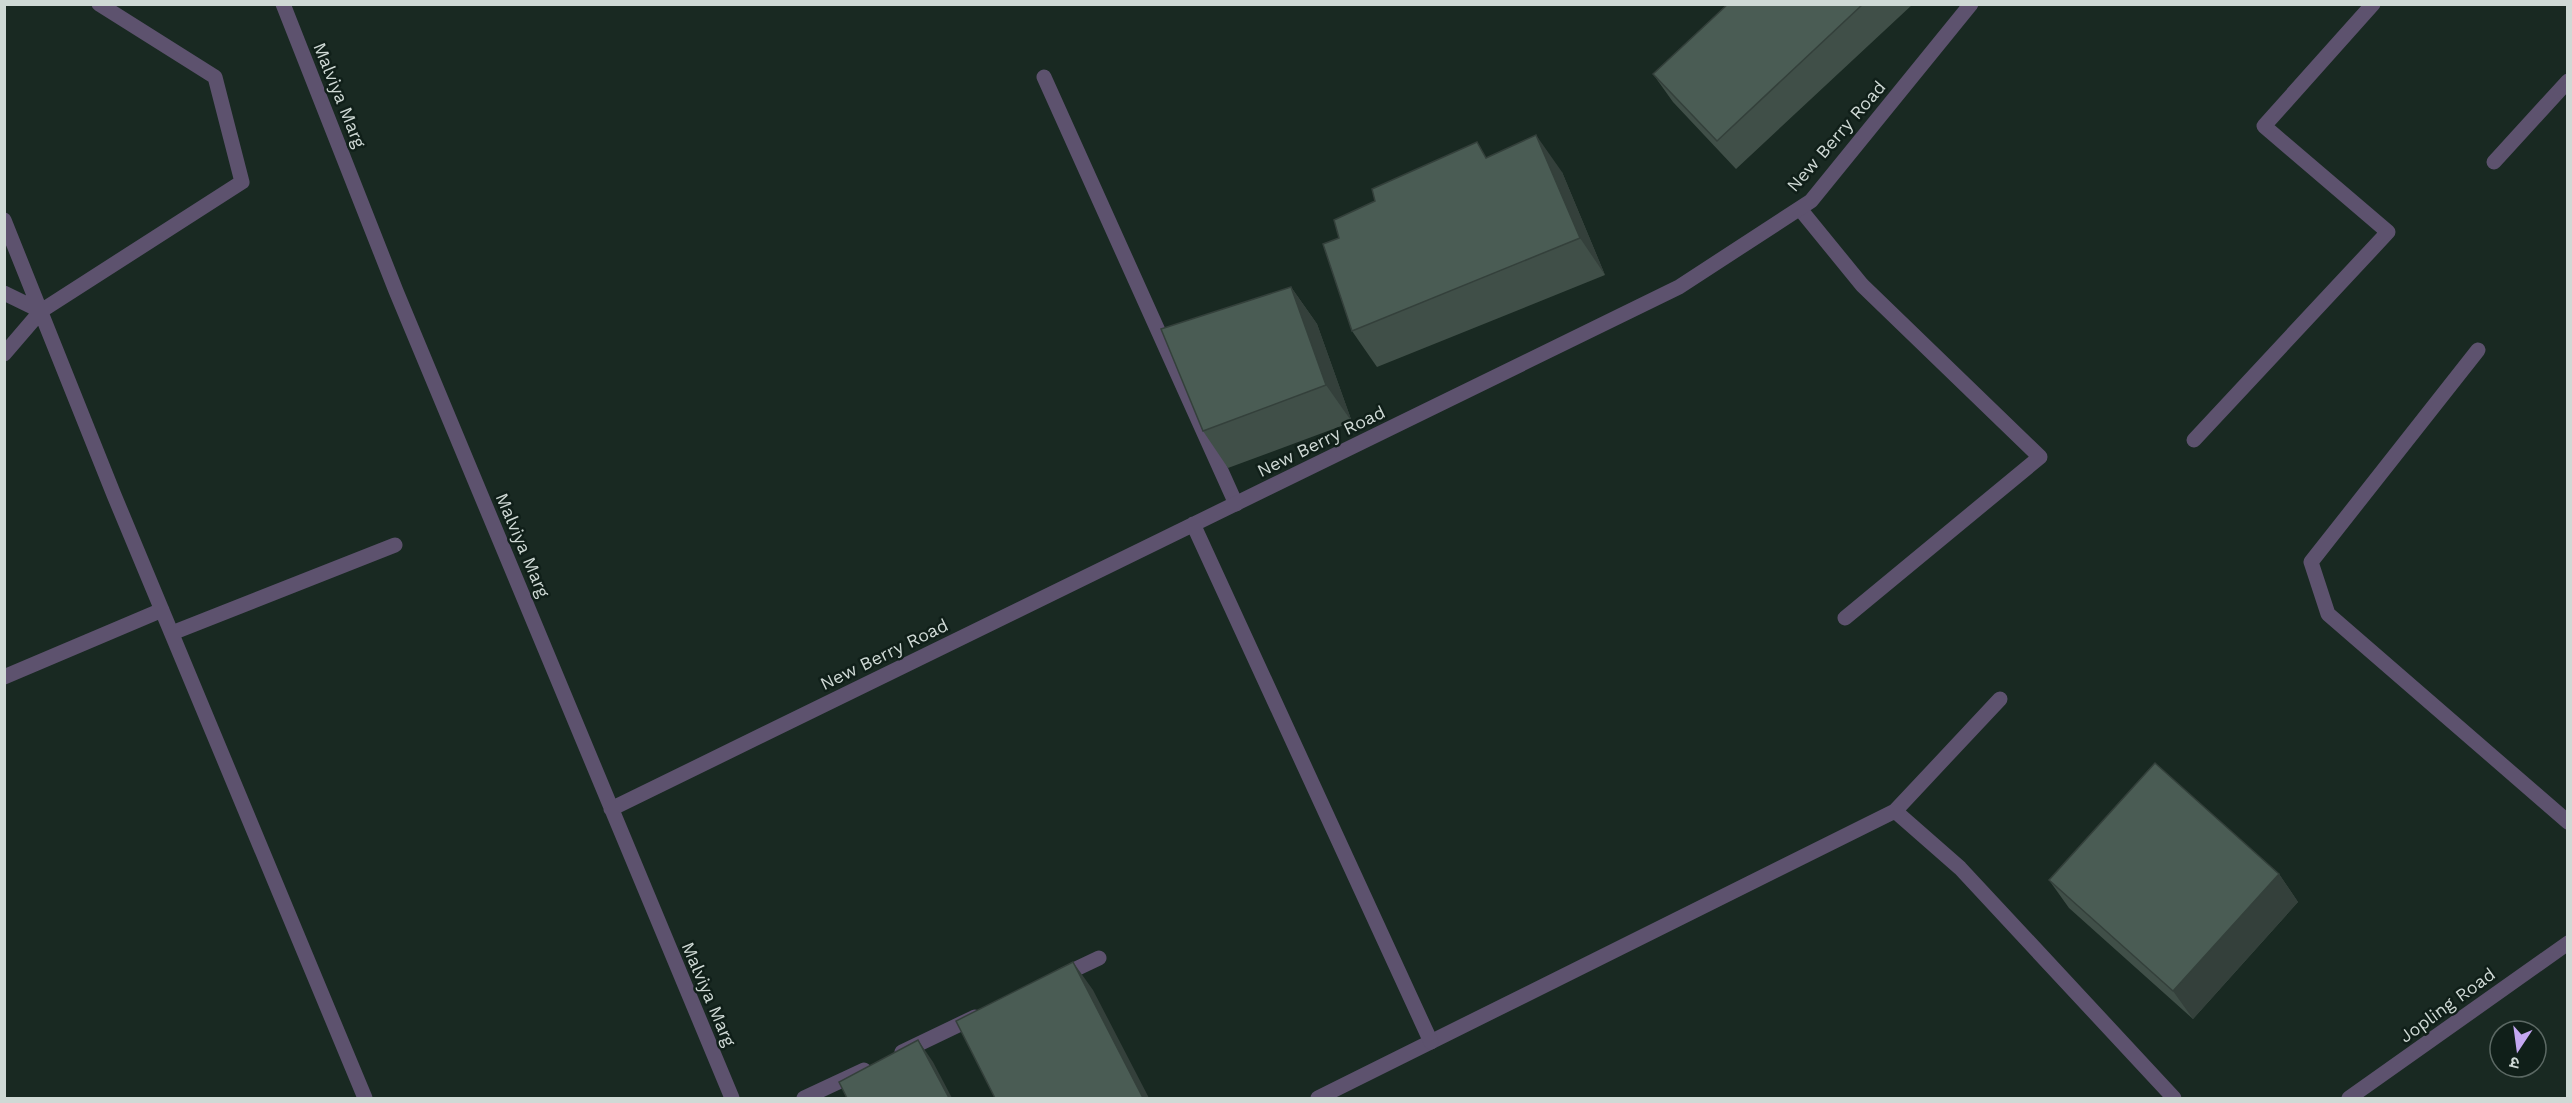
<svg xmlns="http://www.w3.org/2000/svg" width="2572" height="1103" font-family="'Work Sans','Noto Sans Devanagari',sans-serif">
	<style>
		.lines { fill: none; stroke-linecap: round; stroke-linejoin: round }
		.lane { stroke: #5d526e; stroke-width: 15 }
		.street { stroke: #5d526e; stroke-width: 15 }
		.wall { fill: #404f48 }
		.shaded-wall { fill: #34403b }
		.building { fill: #4a5c54; stroke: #34403b; stroke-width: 1.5 }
		.labels { text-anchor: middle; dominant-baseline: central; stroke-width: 5; stroke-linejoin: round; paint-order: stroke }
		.street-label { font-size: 18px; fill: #cfd9d5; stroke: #101f19 }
	</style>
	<rect width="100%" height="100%" fill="#192922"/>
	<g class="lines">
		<path class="lane" d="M1044 77 1236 504
			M2494 162 2568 81
			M1800 209 1862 285 2040 457 1845 618
			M4 220 114 495 365 1098
			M4 293 41 311
			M2478 350 2311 562 2328 614 2568 822
			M4 354 41 311 242 182 215 77 99 4
			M2194 440 2388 232 2264 126 2373 4
			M172 633 395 545
			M4 677 162 610
			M1895 811 1960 868 2174 1098
			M1061 976 1099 958
			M902 1052 975 1017
			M804 1098 864 1070
			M1318 1098 1895 811 2000 699"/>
		<path class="street" d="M283 4 396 291 732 1098
			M1193 524 1431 1042
			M611 809 1679 287 1811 201 1971 4
			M2349 1098 2568 943"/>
	</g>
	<path class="wall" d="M1728 4H1913L1736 169 1673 102 1653 74Z
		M1562 172 1605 275 1377 367 1352 331 1339 238Z
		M1291 287 1317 324 1352 422 1228 468 1203 431Z
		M2279 874 2298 902 2193 1019 2069 908 2049 880Z"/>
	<path class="shaded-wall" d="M1536 135 1562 172 1605 275 1580 238Z
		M1291 287 1317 324 1352 422 1326 385Z
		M2279 874 2298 902 2193 1019 2173 991Z
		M1073 962 1093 990 1149 1098H1143Z
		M918 1040 933 1062 952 1098H949Z"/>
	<path class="building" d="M1728 4H1863L1717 141 1653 74Z
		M1536 135 1580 238 1352 331 1323 244 1339 238 1334 220 1375 201 1372 189 1477 142 1486 158Z
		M1291 287 1326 385 1203 431 1161 329Z
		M2155 763 2279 874 2173 991 2049 880Z
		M1073 962 1143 1098H995L956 1021Z
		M918 1040 949 1098H847L839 1082Z"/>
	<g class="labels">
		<g class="street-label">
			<text transform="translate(340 95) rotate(68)">Malviya Marg</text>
			<text transform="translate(1836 136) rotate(-49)">New Berry Road</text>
			<text transform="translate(1321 441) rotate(-26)">New Berry Road</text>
			<text transform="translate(523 545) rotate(67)">Malviya Marg</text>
			<text transform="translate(884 654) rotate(-26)">New Berry Road</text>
			<text transform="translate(709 994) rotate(67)">Malviya Marg</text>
			<text transform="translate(2447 1005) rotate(-36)">Jopling Road</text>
		</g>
	</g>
	<rect width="2572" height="1103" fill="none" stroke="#cfd9d5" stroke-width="12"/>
	<g transform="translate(2518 1049) rotate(193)"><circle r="28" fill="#101f19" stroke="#5c6964" stroke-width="1.5"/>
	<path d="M0-4.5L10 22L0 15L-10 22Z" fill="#c4a7f1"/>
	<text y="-9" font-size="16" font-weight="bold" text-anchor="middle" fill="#cfd9d5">उ</text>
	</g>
</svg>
